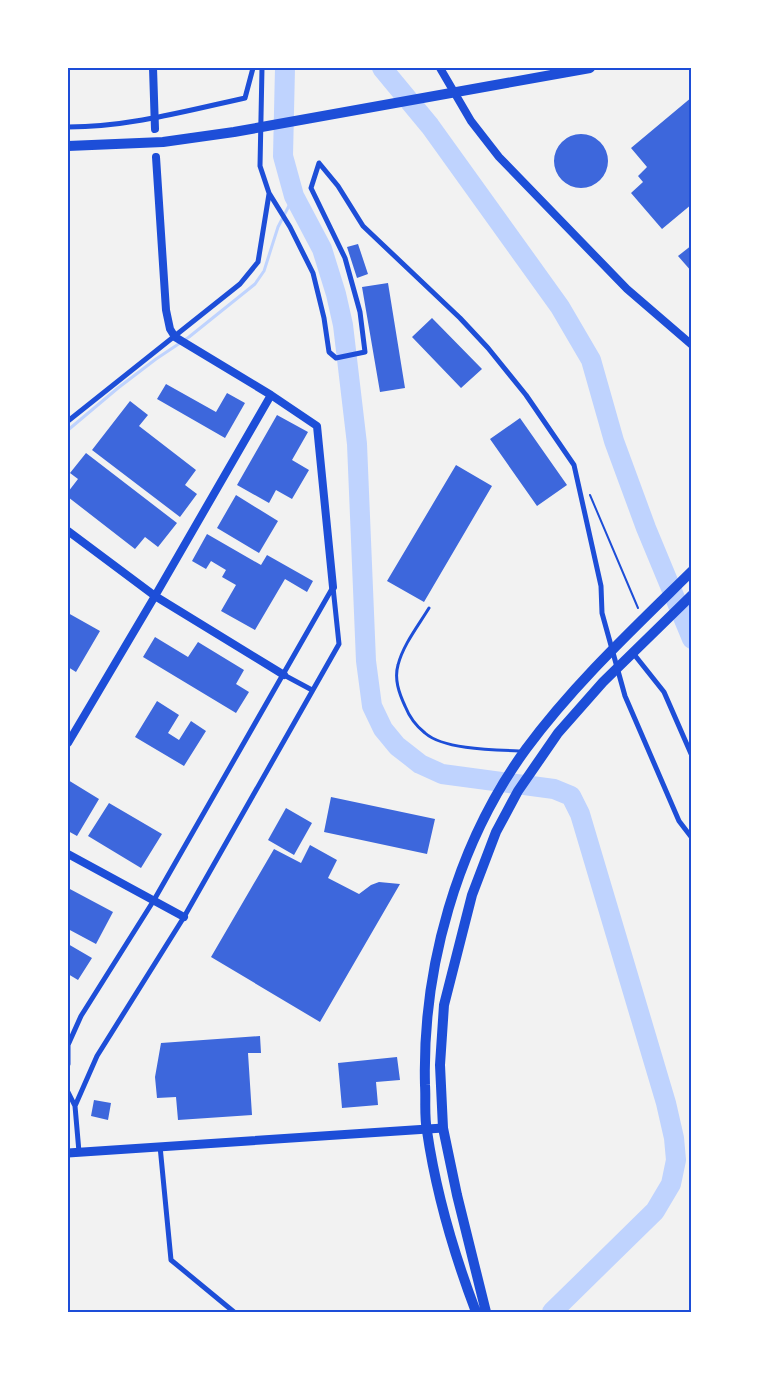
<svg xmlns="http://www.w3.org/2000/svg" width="759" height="1380" font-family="Figtree,sans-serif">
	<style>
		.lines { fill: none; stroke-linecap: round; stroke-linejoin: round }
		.stream { stroke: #bfd3fe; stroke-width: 3 }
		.river { stroke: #bfd3fe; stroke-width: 20 }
		.building { fill: #3d67dc }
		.path { stroke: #1d4ed8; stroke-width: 2 }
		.service { stroke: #1d4ed8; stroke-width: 3 }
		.minor { stroke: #1d4ed8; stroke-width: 5 }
		.tertiary { stroke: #1d4ed8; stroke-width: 8 }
		.secondary { stroke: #1d4ed8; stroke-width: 9 }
		.primary { stroke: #1d4ed8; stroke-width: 10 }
		.trunk { stroke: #1d4ed8; stroke-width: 10 }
		.neatline { fill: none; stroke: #1d4ed8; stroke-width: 2 }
	</style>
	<rect width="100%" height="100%" fill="#f2f2f2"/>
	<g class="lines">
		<path class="stream" d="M68 430 118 388 156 359 189 337 255 284 264 271 278 227 294 196"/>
		<path class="river" d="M285 68 283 156 294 196 322 249 336 294 343 325 357 444 366 661 372 706 383 729 397 746 420 764 442 774 554 789 571 796 580 814 666 1103 674 1138 676 1160 671 1184 655 1211 552 1312
			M382 68 430 126 560 307 591 360 614 441 646 528 692 639"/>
	</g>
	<path class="building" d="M692 97V204L662 229 631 193 643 182 638 176 647 167 631 148Z
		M554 161a27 27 0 1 1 54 0a27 27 0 1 1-54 0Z
		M358 244 368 274 357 278 347 247Z
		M692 245V272L678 256Z
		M388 283 405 388 380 392 362 287Z
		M432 318 482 369 461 388 412 337Z
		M166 384 216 412 227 393 245 403 225 438 157 399Z
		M130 401 148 415 139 426 196 470 185 485 197 494 180 517 92 450Z
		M277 415 308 432 292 460 309 470 292 499 276 490 269 503 237 485Z
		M520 418 567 485 537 506 490 439Z
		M86 453 177 523 158 547 145 537 135 549 68 497V492L78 479 70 473Z
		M456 465 492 486 424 602 387 581Z
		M236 495 278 521 259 553 217 528Z
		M207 534 261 565 267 555 313 581 307 592 285 579 255 630 221 611 236 585 222 577 226 570 211 561 206 569 192 561Z
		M68 613 100 631 76 672 68 667Z
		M155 637 188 657 198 642 244 670 236 684 249 692 236 713 143 657Z
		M157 701 179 715 168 733 179 740 191 721 206 731 184 766 135 737Z
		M68 780 99 799 77 836 68 831Z
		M331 797 435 819 427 854 324 832Z
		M109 803 162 834 141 868 88 836Z
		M286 808 312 823 294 855 268 840Z
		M310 845 337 860 328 878 359 894 371 885 379 882 400 884 320 1022 211 957 274 849 301 863Z
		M68 888 113 912 96 944 68 929Z
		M68 944 92 958 78 980 68 974Z
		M260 1036 261 1053H248L252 1115 178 1120 176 1097 157 1098 155 1077 161 1043Z
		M397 1057 400 1080 376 1082 378 1105 342 1108 338 1063Z
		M94 1100 111 1103 108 1120 91 1116Z"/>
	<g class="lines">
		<path class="path" d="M590 495 638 608"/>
		<path class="service" d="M429 608C418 626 403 645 398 665 394 679 399 693 405 706 409 716 416 726 425 733 444 750 496 750 522 751"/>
		<path class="minor" d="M262 68 260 166 269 193 290 227 313 273 324 318 329 352 336 358 365 352 360 312 345 258 311 188 319 163 338 186 363 226 460 318 488 348 526 395 574 465 601 586 602 613 625 696 679 821 692 838
			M68 127C128 127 186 111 245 98L253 68
			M68 421 240 284 258 262 269 194
			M633 653 664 692 692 756
			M284 675 312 690
			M68 1064V1045L81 1016 154 900 333 587
			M68 1092 75 1106 79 1152
			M75 1106 97 1056 184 917 339 644 333 587
			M160 1146 171 1260 234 1312"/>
		<path class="tertiary" d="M153 68 155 129
			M440 68 471 121 499 157 627 289 692 345
			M156 157 166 310 170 329 175 337 271 395 317 426 333 587
			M68 531 155 596 284 675
			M68 743 155 596 271 395
			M68 854 184 917"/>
		<path class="secondary" d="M68 1153 443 1128"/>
		<path class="primary" d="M68 146 163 142 234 132 590 68"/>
		<path class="trunk" d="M476 1312C454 1254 436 1193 427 1131 424 1116 426 1100 425 1085 422 968 457 844 526 749 574 684 634 628 692 571
			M486 1312 457 1195 443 1128 440 1065 444 1005 472 895 496 832 518 791 558 733 603 682 692 595"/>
	</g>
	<rect width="759" height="1380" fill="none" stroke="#ffffff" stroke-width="138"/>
	<rect x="69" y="69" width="621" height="1242" class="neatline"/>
</svg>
